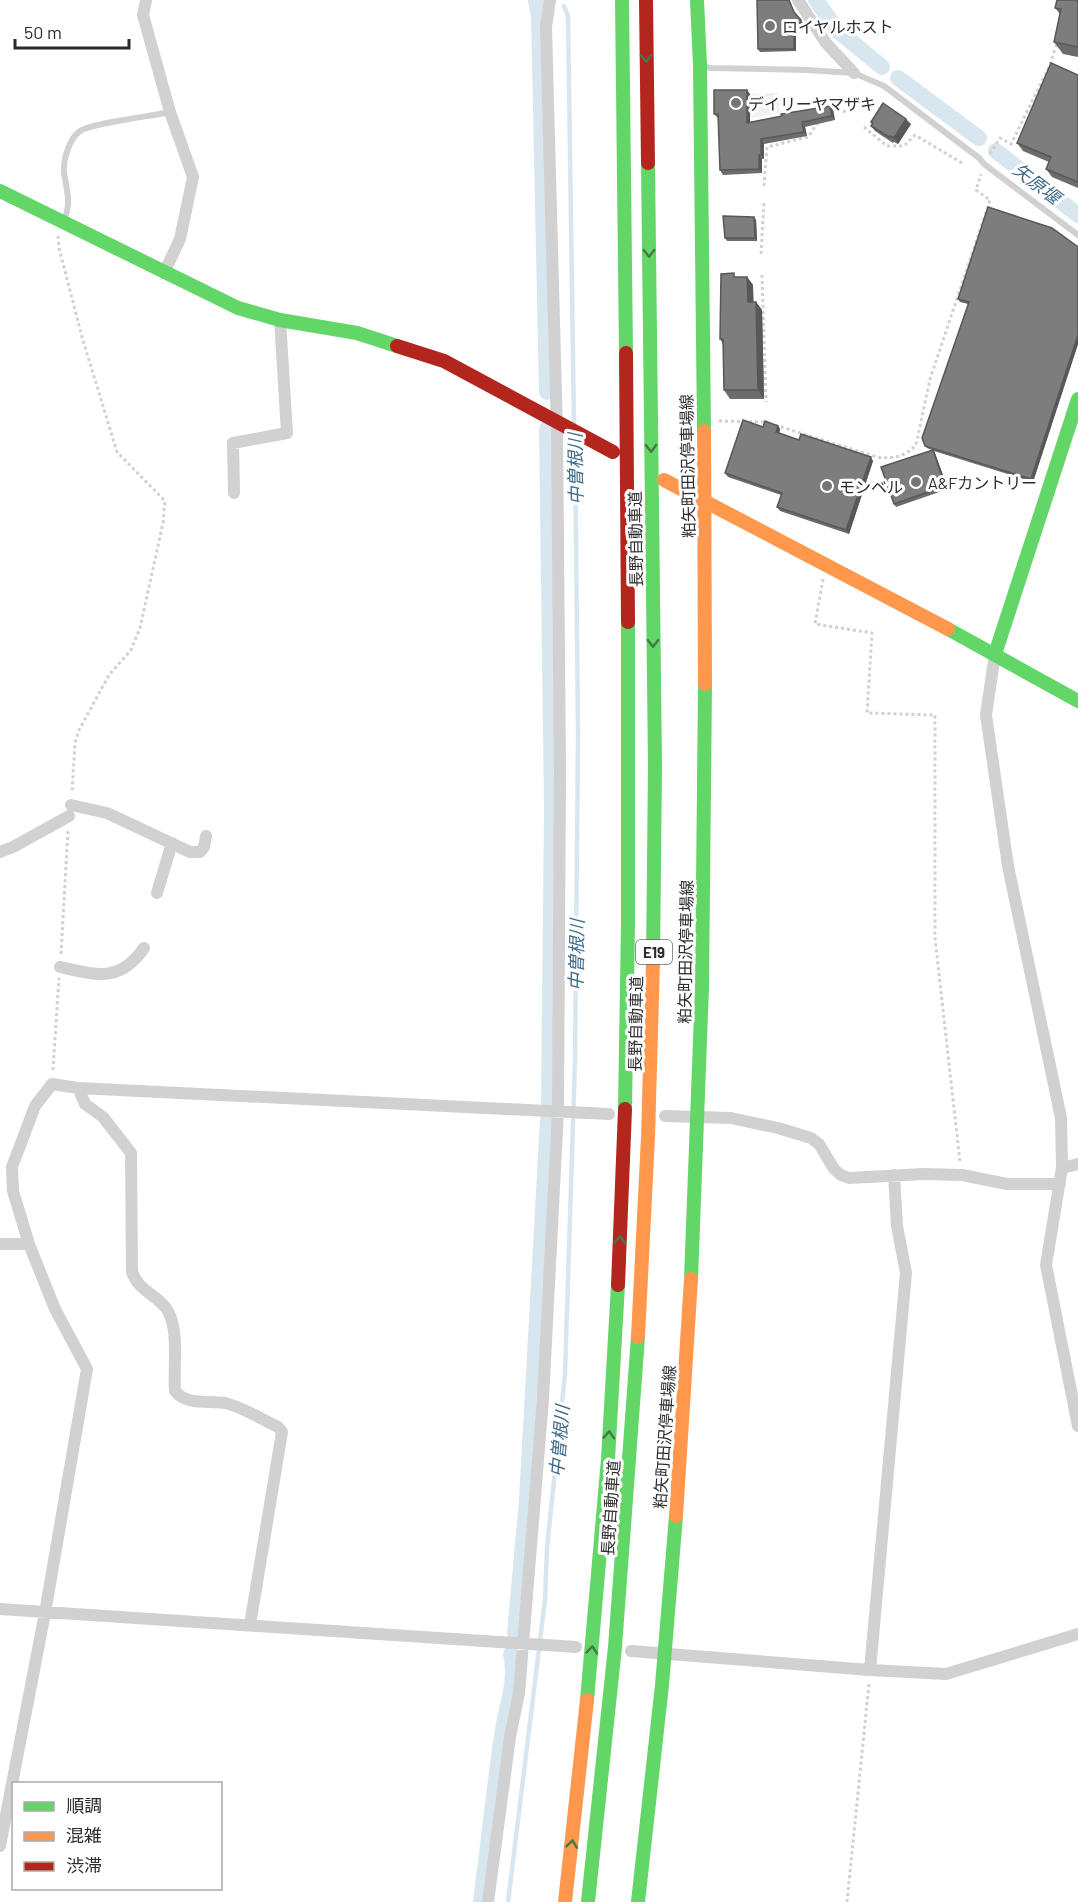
<svg xmlns="http://www.w3.org/2000/svg" width="1078" height="1902" font-family="Barlow,'Noto Sans JP',sans-serif">
	<style>
		.green { fill: #eff3eb }
		.lines { fill: none; stroke-linecap: round; stroke-linejoin: round }
		.stream { stroke: #d8e6f0; stroke-width: 4.5 }
		.canal { stroke: #d8e6f0; stroke-width: 16 }
		.path { stroke: #d1d1d1; stroke-width: 3; stroke-dasharray: 3 3; stroke-linecap: butt }
		.lane { stroke: #d1d1d1; stroke-width: 6 }
		.street { stroke: #d1d1d1; stroke-width: 12 }
		.fast { stroke: #63d668; stroke-width: 14 }
		.slow { stroke: #ff974d; stroke-width: 14 }
		.jam { stroke: #b3261e; stroke-width: 14 }
		.wall { fill: #6c6c6c }
		.shaded-wall { fill: #585858 }
		.building { fill: #7d7d7d; stroke: #585858; stroke-width: 1.5 }
		.oneway { stroke: #457847 }
		.poi-dot { fill: #767676; stroke: #fff; stroke-width: 2 }
		.labels { text-anchor: middle; dominant-baseline: central; stroke-width: 6; stroke-linejoin: round; paint-order: stroke }
		.shield { fill: #fff; stroke: #6b6b6b; stroke-width: 1.5 }
		.shield-label { font-size: 15px; font-weight: bold; fill: #2c2c2c }
		.poi-label { font-size: 16px; fill: #2c2c2c; stroke: #fff; text-anchor: start }
		.street-label { font-size: 16px; fill: #2c2c2c; stroke: #fff }
		.water-label { font-size: 18px; font-style: italic; fill: #3f6c8a; stroke: #fff }
	</style>
	<rect width="100%" height="100%" fill="#fff"/>
	<path class="green" d="M778 93 780 113 750 118V94Z"/>
	<g class="lines">
		<path class="stream" d="M564 6 568 16 574 425
			M508 1902 545 1600 547 1548 565 1374 575 1060 578 734 575 437"/>
		<path class="canal" d="M536 0 539 16 547 392
			M816 0 837 30 882 67
			M898 78 979 138
			M996 151 1078 215
			M547 429 552 808 549 1102
			M515 1633 527 1500 548 1120
			M481 1902C488 1847 494 1791 502 1736 505 1709 518 1682 511 1654"/>
		<path class="path" d="M831 113 846 111
			M864 127 887 146H904L915 135 962 163
			M990 154 1000 138 1011 144 1049 67 1057 43
			M764 186 767 147 808 137 819 121
			M58 236 59 248 82 337 117 452 165 501 163 523 140 628 131 650 109 675 79 730 75 743 72 792
			M761 254 764 202
			M762 275 766 402
			M719 421 766 422
			M775 425 877 457C892 459 905 457 916 445L930 379 990 200 976 190 981 174
			M823 579 815 624 872 633 867 713 935 715V938L960 1162
			M61 954 68 831
			M53 1070 59 978
			M847 1902 869 1684"/>
		<path class="lane" d="M701 65 710 68 807 70 854 73 884 86 979 158 984 164 1078 235
			M63 222C72 204 67 192 64 173 63 160 69 139 80 131 93 123 152 116 170 112"/>
		<path class="street" d="M146 0 143 15 170 112 193 177 180 239 164 273
			M798 0 826 43 854 73
			M234 493 233 443 287 433 280 320
			M995 654 986 715 1008 866 1061 1118 1062 1168 1046 1265 1078 1426
			M71 805 107 813 190 852H200L204 847 206 836
			M0 852 13 847 69 816
			M157 893 172 843
			M60 967C96 975 120 983 144 948
			M78 1088 85 1104 103 1117 131 1153 132 1272C138 1290 155 1294 166 1308 180 1327 173 1367 175 1391 187 1406 208 1400 225 1403 243 1407 261 1419 278 1427L282 1432 250 1625
			M665 1116 731 1118 778 1128 811 1138 819 1144 834 1169 841 1175 849 1178 924 1174 962 1175 1007 1184H1060
			M1062 1168 1078 1164
			M0 1244H29
			M0 1609 576 1647
			M631 1651 870 1670 946 1674 1078 1634
			M870 1670 906 1273 897 1226 894 1175
			M0 1846 45 1613 87 1369 55 1309 29 1244 13 1191 12 1167 35 1106 52 1084 78 1088 609 1114
			M488 1902 510 1737 519 1693 543 1399 558 1111 560 770 557 432 546 27 550 0"/>
		<path class="fast" d="M622 0 626 353
			M697 0 700 65 704 431
			M648 163 655 766 653 961
			M0 191 238 308 280 320 357 333 397 346
			M948 629 1078 701
			M995 654 1078 399
			M625 1109 628 924V622
			M691 1279 702 987 705 684
			M587 1700 608 1459 618 1285
			M588 1902 615 1647 638 1337
			M638 1902 662 1685 676 1516"/>
		<path class="slow" d="M704 431 705 684
			M664 480 948 629
			M638 1337 648 1137 653 961
			M676 1516 691 1279
			M565 1902 587 1700"/>
		<path class="jam" d="M646 0 648 163
			M397 346 444 361 613 452
			M626 353 628 622
			M618 1285 625 1109"/>
	</g>
	<path class="wall" d="M1078 0V57L1063 54 1054 42 1060 14 1055 8Z
		M795 14 803 23V26H796V51L760 52 758 49Z
		M1078 75V188L1052 177 1046 169 1049 162 1023 151 1017 143Z
		M750 94V122L833 110 835 120 805 127 807 136 764 144V159H762V173L723 175 720 170 718 118 714 114Z
		M871 122 911 124 898 144 894 142 893 143 875 131 871 126 872 124Z
		M754 217 756 220 757 241H727L725 238Z
		M1078 247V344L1033 482 934 451 948 489 896 507 894 504 932 450 927 448 925 446 968 304 960 302 958 299Z
		M736 277H747L753 285V302H756L762 310 764 399H730L724 390 723 344 720 339Z
		M778 426 780 429 779 433 799 440 873 461 849 534 780 511 777 507 781 495 728 477 725 473 763 427Z"/>
	<path class="shaded-wall" d="M794 24 796 26V51L794 49Z
		M747 90 750 94V127L747 123Z
		M830 106 833 110 835 120 832 116Z
		M906 119 911 124 898 144 894 138Z
		M802 122 805 127 807 136 804 132Z
		M761 139 764 144V159L761 155Z
		M759 155 762 159V173L759 169Z
		M754 217 756 220 757 241 755 238Z
		M747 277 753 285 754 311 748 302Z
		M756 302 762 310 764 399 758 390Z
		M1078 335V344L1033 482 1031 479Z
		M778 426 780 429 779 435 776 432Z
		M933 450 935 453 948 489 945 486Z
		M871 457 873 461 849 534 846 530Z"/>
	<path class="building" d="M757 0H789L794 12 801 20V23L794 24V49H758Z
		M1057 0H1078V47L1054 42 1061 9 1055 8Z
		M1051 63 1078 75V182L1046 169 1051 157 1017 143Z
		M714 90H747V123L782 116 781 114 830 106 832 116 802 122 804 132 761 139V155H759V169L720 170 718 114H714Z
		M883 103 906 119 894 138 890 136 889 137 871 126 873 123 871 122Z
		M988 207 1052 228 1078 247V335L1031 479 925 446 922 438 969 302 958 299Z
		M723 216 754 217 755 238H725Z
		M734 273V277H747L748 302H756L758 390H724L723 339H720L721 274Z
		M743 420 763 427 765 421 778 426 776 432 799 440 801 434 871 457 846 530 777 507 782 493 725 473Z
		M933 450 945 486 894 504 881 467Z"/>
	<defs><path id="oneway-chevron" d="M-2-3.5L2.5 0L-2 3.5" fill="none" stroke-width="1.6" stroke-linecap="round" stroke-linejoin="round" transform="scale(1.5)"/></defs>
	<g class="oneway">
		<use href="#oneway-chevron" transform="translate(646 58) rotate(89)"/>
		<use href="#oneway-chevron" transform="translate(649 253) rotate(89)"/>
		<use href="#oneway-chevron" transform="translate(651 448) rotate(89)"/>
		<use href="#oneway-chevron" transform="translate(653 643) rotate(89)"/>
		<use href="#oneway-chevron" transform="translate(620 1240) rotate(-88)"/>
		<use href="#oneway-chevron" transform="translate(609 1435) rotate(-86)"/>
		<use href="#oneway-chevron" transform="translate(592 1650) rotate(-85)"/>
		<use href="#oneway-chevron" transform="translate(572 1844) rotate(-83)"/>
	</g>
	<g class="poi-dot">
		<circle cx="770" cy="26" r="6"/>
		<circle cx="736" cy="103" r="6"/>
		<circle cx="916" cy="482" r="6"/>
		<circle cx="827" cy="486" r="6"/>
	</g>
	<g class="labels">
		<rect class="shield" x="636" y="940" width="36" height="24" rx="4.5"/>
		<g class="shield-label">
			<text x="654" y="952">E19</text>
		</g>
		<g class="poi-label">
			<text x="782" y="26">ロイヤルホスト</text>
			<text x="748" y="103">デイリーヤマザキ</text>
			<text x="928" y="482">A&amp;Fカントリー</text>
			<text x="839" y="486">モンベル</text>
		</g>
		<g class="street-label">
			<text transform="translate(687 466) rotate(-91)">粕矢町田沢停車場線</text>
			<text transform="translate(635 539) rotate(-91)">長野自動車道</text>
			<text transform="translate(685 952) rotate(-89)">粕矢町田沢停車場線</text>
			<text transform="translate(635 1024) rotate(-89)">長野自動車道</text>
			<text transform="translate(664 1437) rotate(-86)">粕矢町田沢停車場線</text>
			<text transform="translate(610 1508) rotate(-86)">長野自動車道</text>
		</g>
		<g class="water-label">
			<text transform="translate(1037 183) rotate(38)">矢原堰</text>
			<text transform="translate(575 469) rotate(-91)">中曽根川</text>
			<text transform="translate(576 955) rotate(-89)">中曽根川</text>
			<text transform="translate(559 1441) rotate(-85)">中曽根川</text>
		</g>
	</g>
	<rect x="12" y="1782" width="210" height="108" fill="#ffffff" stroke="#ababab" stroke-width="1.5"/>
	<rect x="24" y="1802" width="30" height="9" fill="#63d668" stroke="#ababab" stroke-width="1.5"/>
	<text x="66" y="1812" font-size="18" fill="#2c2c2c">順調</text>
	<rect x="24" y="1832" width="30" height="9" fill="#ff974d" stroke="#ababab" stroke-width="1.5"/>
	<text x="66" y="1842" font-size="18" fill="#2c2c2c">混雑</text>
	<rect x="24" y="1862" width="30" height="9" fill="#b3261e" stroke="#ababab" stroke-width="1.5"/>
	<text x="66" y="1872" font-size="18" fill="#2c2c2c">渋滞</text>
	<path d="M15 39v9h114v-9" fill="none" stroke="#2c2c2c" stroke-width="3"/>
	<text x="24" y="39" font-size="18" fill="#2c2c2c" stroke="#ffffff" stroke-width="4.5" paint-order="stroke">50 m</text>
</svg>
